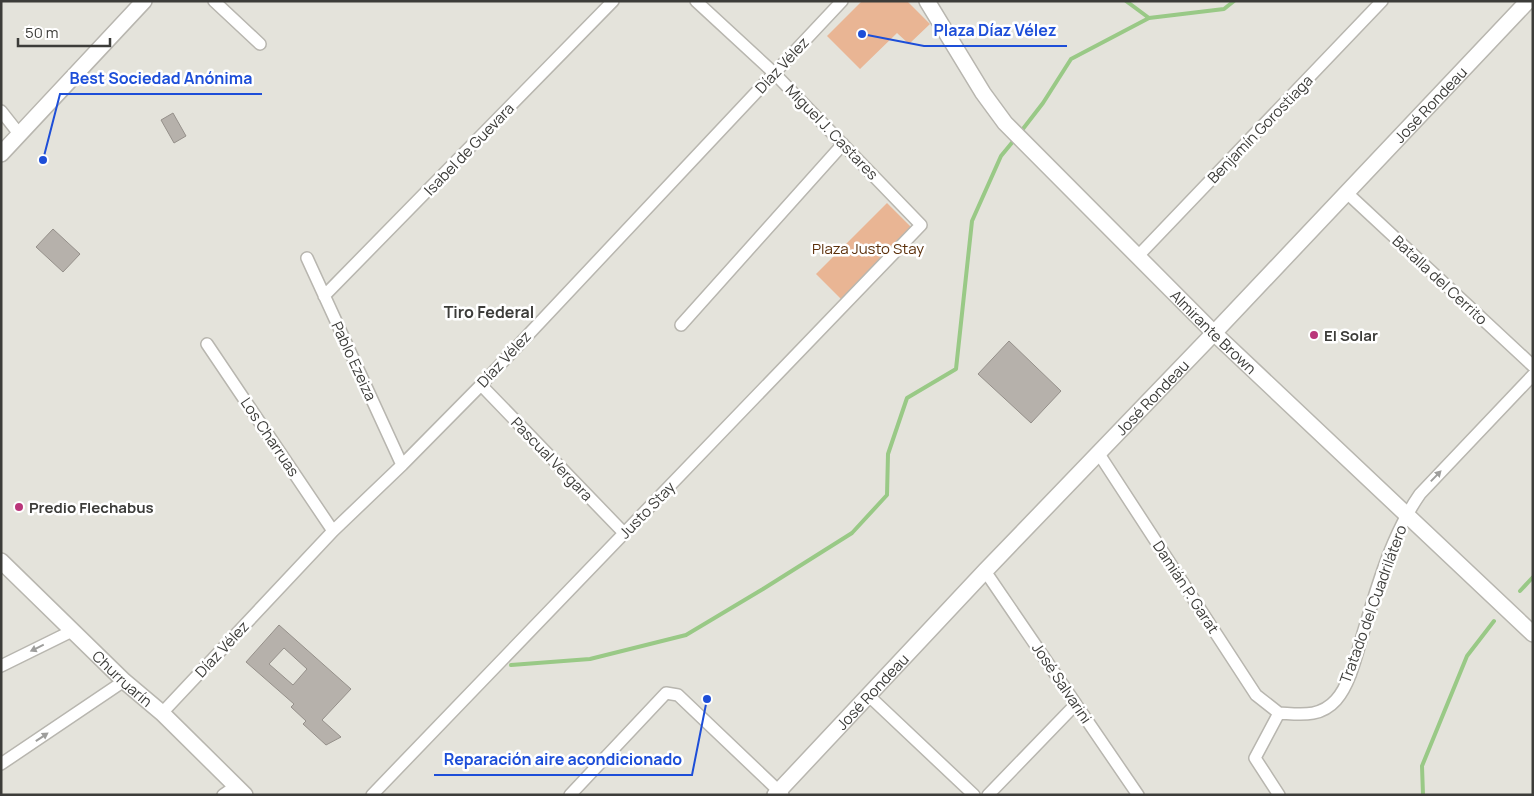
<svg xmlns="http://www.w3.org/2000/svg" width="1534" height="796" font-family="Manrope,sans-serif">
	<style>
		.green { fill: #e9b594 }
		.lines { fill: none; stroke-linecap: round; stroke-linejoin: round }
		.stream { stroke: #99c986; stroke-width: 4 }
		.building { fill: #b6b1ab; stroke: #95908a; fill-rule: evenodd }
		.street-casing { stroke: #b8b6af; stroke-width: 14 }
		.secondary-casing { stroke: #b8b6af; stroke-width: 18 }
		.street { stroke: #fff; stroke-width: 11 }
		.secondary { stroke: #fff; stroke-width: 15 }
		.oneway { fill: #9e9e9c }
		.poi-dot { fill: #ba367a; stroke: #fff; stroke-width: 2 }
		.labels { text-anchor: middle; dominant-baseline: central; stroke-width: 5; stroke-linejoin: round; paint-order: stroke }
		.street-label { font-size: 15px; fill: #3c3c39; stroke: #fff }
		.park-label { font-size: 15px; fill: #5c300b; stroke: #fff }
		.poi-label { font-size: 15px; font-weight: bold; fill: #3c3c39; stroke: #fff; text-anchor: start }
		.neighbourhood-label { font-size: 16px; font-weight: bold; fill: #3c3c39; stroke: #fff }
		.leader { fill: none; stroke: #1d4ed8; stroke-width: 2 }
		.callout-dot { fill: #1d4ed8; stroke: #fff; stroke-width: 2 }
		.callout-label { font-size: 16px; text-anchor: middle; font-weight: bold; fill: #1d4ed8; stroke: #fff; stroke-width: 5; stroke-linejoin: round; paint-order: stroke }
	</style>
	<rect width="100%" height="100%" fill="#e4e3db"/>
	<path class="green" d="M862 1H907L930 24 909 44 897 33 860 69 827 36Z
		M887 203 913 229 842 300 816 274Z"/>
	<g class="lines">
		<path class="stream" d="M1126 1 1149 18
			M1019 134 1043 103 1071 59 1149 18 1224 9 1234 1
			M1520 591 1533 577
			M511 665 590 659 686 635 763 589 852 533 887 495 888 454 907 398 956 369 972 221 1001 156 1015 139
			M1423 795 1422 766 1467 656 1494 621"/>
	</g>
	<path class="building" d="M173 113 186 136 174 143 161 120Z
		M53 229 80 254 63 272 36 247Z
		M1009 341 1061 391 1031 423 978 374Z
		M279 625 351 689 322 720 341 737 326 745 303 724 306 721 291 707 294 704 246 662ZM284 648 307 669 293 685 269 664Z"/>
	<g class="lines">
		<defs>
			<path id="street" d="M214 1 260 44
				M1 111 20 135
				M1347 193 1533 366
				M1138 256 1382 1
				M307 258 402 465
				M324 296 613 1
				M681 325 843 144
				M207 344 333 531
				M481 385 624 533
				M1099 454 1256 695 1279 713
				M985 571 1138 795
				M1 666 72 631
				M868 695 974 795
				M162 713 333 531 402 465 481 385 842 1
				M1279 713C1300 714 1320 718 1336 700 1351 683 1357 652 1364 630 1378 584 1392 534 1420 494L1533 375
				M1 764 124 681
				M223 795 236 786
				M372 795 921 225 774 73 696 1
				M570 795 666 693 678 695 783 795
				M988 795 1076 704
				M1279 795 1255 758 1279 713"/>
			<g id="secondary">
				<path id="s1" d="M927 1 983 93 1005 123 1214 333 1533 634"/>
				<path d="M1 154 144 1"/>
				<path id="s2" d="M1 561 124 681 162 713 245 795"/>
				<path id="s3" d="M775 795 985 571 1214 333 1528 1"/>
			</g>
		</defs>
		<use href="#street" class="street-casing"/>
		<use href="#secondary" class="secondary-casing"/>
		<use href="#street" class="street"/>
		<use href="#secondary" class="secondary"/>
	</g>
	<defs><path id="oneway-solid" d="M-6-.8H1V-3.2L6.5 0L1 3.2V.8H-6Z" transform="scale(1.25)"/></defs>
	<g class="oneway">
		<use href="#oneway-solid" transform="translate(1436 476) rotate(-46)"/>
		<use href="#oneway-solid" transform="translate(37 648) rotate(154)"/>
		<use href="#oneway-solid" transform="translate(42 737) rotate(-34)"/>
	</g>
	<g class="poi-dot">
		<circle cx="1314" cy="335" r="5"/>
		<circle cx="19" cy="507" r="5"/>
	</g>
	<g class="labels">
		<g class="street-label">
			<text transform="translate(782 65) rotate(-47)">Díaz Vélez</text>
			<text stroke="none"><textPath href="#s3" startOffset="952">José Rondeau</textPath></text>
			<text transform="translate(1260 129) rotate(-46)">Benjamín Gorostiaga</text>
			<text transform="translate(832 132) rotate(46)">Miguel J. Castares</text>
			<text transform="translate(469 149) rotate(-46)">Isabel de Guevara</text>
			<text transform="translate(1440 280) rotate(43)">Batalla del Cerrito</text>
			<text stroke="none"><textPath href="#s1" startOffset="440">Almirante Brown</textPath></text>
			<text transform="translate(504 359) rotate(-47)">Díaz Vélez</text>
			<text transform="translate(354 361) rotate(65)">Pablo Ezeiza</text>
			<text stroke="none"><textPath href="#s3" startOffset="548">José Rondeau</textPath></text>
			<text transform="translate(270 437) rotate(56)">Los Charruas</text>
			<text transform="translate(552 459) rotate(46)">Pascual Vergara</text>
			<text transform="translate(647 510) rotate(-46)">Justo Stay</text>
			<text transform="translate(1186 587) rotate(57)">Damián P. Garat</text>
			<text transform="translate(1373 604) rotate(-70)">Tratado del Cuadrilátero</text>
			<text transform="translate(222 649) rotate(-47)">Díaz Vélez</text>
			<text stroke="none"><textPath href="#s2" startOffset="169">Churruarín</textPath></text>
			<text transform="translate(1062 683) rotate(56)">José Salvarini</text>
			<text stroke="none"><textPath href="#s3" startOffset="142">José Rondeau</textPath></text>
		</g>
		<g class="park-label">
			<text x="868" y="248">Plaza Justo Stay</text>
		</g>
		<g class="poi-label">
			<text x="1324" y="335">El Solar</text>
			<text x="29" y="507">Predio Flechabus</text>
		</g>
		<g class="neighbourhood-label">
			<text x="489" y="312">Tiro Federal</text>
		</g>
	</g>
	<path class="leader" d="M862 34L924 46H1067M43 160L60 94H262M707 699L692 775H434"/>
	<g class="callout-dot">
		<circle cx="862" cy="34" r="5"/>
		<circle cx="43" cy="160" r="5"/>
		<circle cx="707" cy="699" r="5"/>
	</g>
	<g class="callout-label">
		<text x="995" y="36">Plaza Díaz Vélez</text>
		<text x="161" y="84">Best Sociedad Anónima</text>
		<text x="563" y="765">Reparación aire acondicionado</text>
	</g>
	<rect width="1534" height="796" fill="none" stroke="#3c3c39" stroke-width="5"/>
	<path d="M18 38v8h92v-8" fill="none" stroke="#3c3c39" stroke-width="2.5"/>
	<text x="25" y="38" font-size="15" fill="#3c3c39" stroke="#ffffff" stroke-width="4" paint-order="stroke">50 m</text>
</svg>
